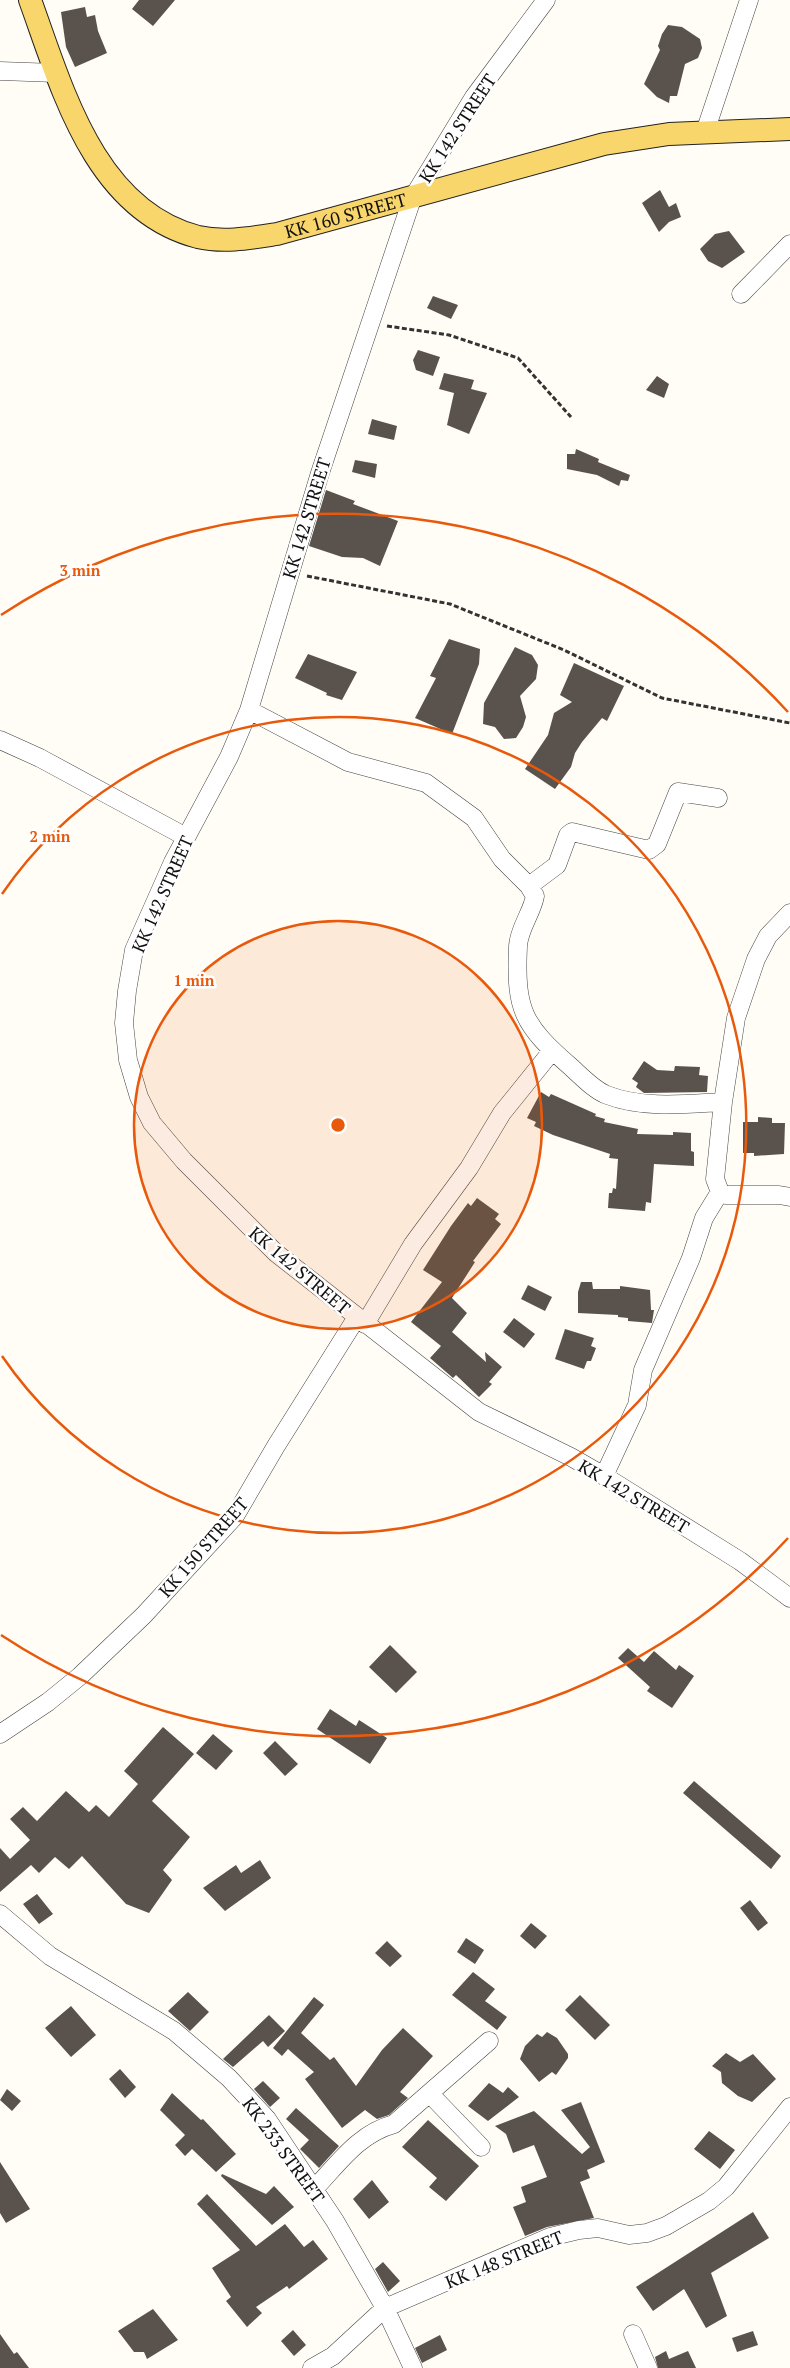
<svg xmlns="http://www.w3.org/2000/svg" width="790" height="2368" font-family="'PT Serif',serif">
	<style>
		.building { fill: #5a524d }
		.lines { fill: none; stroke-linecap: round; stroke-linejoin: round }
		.minor-casing { stroke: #444; stroke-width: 19 }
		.major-casing { stroke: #222; stroke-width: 24 }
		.path { stroke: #333; stroke-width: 3; stroke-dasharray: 5 2.5; stroke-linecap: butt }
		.minor { stroke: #fff; stroke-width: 18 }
		.major { stroke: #f9d66b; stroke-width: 22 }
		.ring { fill: none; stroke: #e8590c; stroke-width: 2.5 }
		.labels { text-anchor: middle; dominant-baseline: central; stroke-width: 5; stroke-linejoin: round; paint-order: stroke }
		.street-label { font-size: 18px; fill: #111; stroke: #fff }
		.centre { fill: #e8590c; stroke: #fff; stroke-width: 2.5 }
		.ring-label { font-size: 15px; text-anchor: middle; font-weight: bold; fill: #e8590c; stroke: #fff; stroke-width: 5; stroke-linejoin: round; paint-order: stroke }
	</style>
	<rect width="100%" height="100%" fill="#fffdf5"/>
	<path class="building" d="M139 0H175L153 26 132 9Z
		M85 7 87 17 95 15 98 31 107 53 75 67 66 47 61 12Z
		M668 25 682 27 700 39 702 48 698 58 685 64 677 96H670L669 103 657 97 644 84 660 50 658 46 662 34Z
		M660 190 669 207 676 203 681 217 669 222 659 232 642 203Z
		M729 231 745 252 722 268 708 261 700 249 715 234Z
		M433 296 458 305 451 319 427 308Z
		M418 350 440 357 433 376 416 370 413 360Z
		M444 373 474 380 471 389 487 393 469 434 447 425 454 393 439 389Z
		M657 376 669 384 664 398 646 390Z
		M372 419 397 426 394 440 368 434Z
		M576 449 599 459 598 462 630 475 628 481 621 480 619 486 597 475 567 469V454H575Z
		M355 460 377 464 375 478 352 472Z
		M326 490 355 501 353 504 398 521 380 566 363 558 342 557 309 546Z
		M449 639 480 649 479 664 452 734 415 718 436 678 430 676Z
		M515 647 532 655 538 665 536 679 520 696 526 717 523 727 516 738 504 739 495 727 483 724 484 703Z
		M308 654 357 672 342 700 326 695 327 693 295 678Z
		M574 663 624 686 607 721 602 718 582 742 575 753 571 767 555 789 525 769 548 735 554 713 572 702 560 695Z
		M644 1061 657 1070 674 1071 675 1066 700 1067 699 1075 708 1076 707 1092 644 1093 636 1087 638 1083 632 1079Z
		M541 1092 549 1097 551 1094 596 1114 595 1116 605 1119 604 1122 638 1129 637 1134 673 1135V1132L691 1133V1151L694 1152V1166L654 1164 651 1203 646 1202 645 1211 608 1208 609 1193H612L613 1188 616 1189 618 1159 609 1158 610 1154 553 1135 534 1126 536 1122 527 1118Z
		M758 1117 772 1118V1123H785L784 1154 754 1156V1153H743V1122H758Z
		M477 1198 499 1214 495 1219 501 1224 473 1261 475 1262 452 1298 467 1313 452 1332 486 1362 485 1352 502 1367 489 1382 492 1384 479 1397 456 1375 453 1378 430 1358 441 1346 411 1322 442 1282 423 1270 451 1226 468 1203 471 1206Z
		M581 1282H592L593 1289H620V1286L650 1290 651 1310H654L652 1323 628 1321V1318L618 1317V1315L578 1313V1292Z
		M528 1285 552 1297 545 1311 521 1299Z
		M514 1318 535 1334 524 1348 503 1332Z
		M565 1329 594 1338 591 1346 596 1348 591 1361H587L584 1369 555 1359Z
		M390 1645 417 1672 396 1693 369 1667Z
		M628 1648 644 1662 654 1651 676 1670 679 1665 694 1676 672 1708 647 1691 650 1687 618 1658Z
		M330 1709 356 1726 359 1720 387 1738 370 1764 317 1729Z
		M163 1727 194 1754 152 1801 190 1837 163 1870 172 1880 149 1913 126 1904 82 1856 69 1869 55 1857 39 1873 31 1865 0 1892V1848L10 1859 30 1840 10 1819 23 1807 37 1821 66 1791 89 1812 96 1805 109 1817 138 1784 124 1771Z
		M213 1734 233 1751 216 1770 196 1753Z
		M275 1741 298 1764 285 1776 263 1753Z
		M694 1781 781 1856 771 1869 683 1793Z
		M260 1860 271 1878 225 1911 203 1888 236 1865 241 1873Z
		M37 1894 53 1914 39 1924 23 1904Z
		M750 1900 768 1923 758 1931 740 1908Z
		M531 1923 547 1936 535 1949 520 1936Z
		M466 1938 484 1950 475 1964 457 1952Z
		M387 1941 402 1956 390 1967 375 1953Z
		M473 1972 495 1989 485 2001 507 2017 497 2030 452 1995Z
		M188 1992 209 2012 190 2031 168 2011Z
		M580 1995 610 2025 595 2040 565 2010Z
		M314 1997 324 2005 301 2033 330 2060 334 2057 356 2086 382 2050 403 2028 433 2056 400 2092 408 2098 389 2115 377 2119 365 2110 342 2128 305 2079 314 2072 288 2049 282 2056 273 2048Z
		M71 2006 96 2035 71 2057 45 2028Z
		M269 2015 285 2031 268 2047 263 2041 233 2067 223 2059Z
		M547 2032 557 2038 568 2054V2058L556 2075 552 2072 539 2082 520 2059 525 2046 537 2034 542 2037Z
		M726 2053 740 2062 753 2054 776 2079 752 2102 738 2096 722 2083 721 2072 712 2066Z
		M120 2069 136 2087 125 2098 109 2079Z
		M263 2081 280 2098 270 2107 254 2089Z
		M489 2083 503 2093 508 2087 519 2097 488 2121 468 2106Z
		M7 2089 21 2101 12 2111 0 2100Z
		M172 2093 201 2120 203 2119 236 2154 216 2172 192 2149 185 2156 175 2145 185 2135 160 2110Z
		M581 2102 605 2162 587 2170 590 2178 580 2182 594 2218 547 2227 525 2236 513 2207 526 2202 521 2187 547 2177 534 2145 513 2153 506 2134 495 2126 534 2111 582 2154 590 2147 561 2110Z
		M296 2108 339 2146 319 2168 300 2149 309 2140 286 2119Z
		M428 2120 479 2166 446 2201 429 2187 437 2178 402 2147Z
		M709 2131 735 2150 720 2169 694 2149Z
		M0 2162 30 2209 6 2223 0 2213Z
		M222 2174 266 2194 274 2186 294 2207 272 2225 221 2176Z
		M372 2180 389 2202 369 2219 353 2199Z
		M207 2194 256 2246 285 2224 304 2247 313 2240 328 2259 289 2289 287 2286 256 2307 262 2313 247 2327 226 2301 231 2297 212 2268 240 2250 197 2204Z
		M753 2212 769 2238 711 2273 727 2316 706 2328 684 2289 653 2311 636 2287Z
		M383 2262 400 2281 388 2292 375 2269Z
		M153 2309 178 2340 147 2359 144 2352H134L118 2331Z
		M293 2330 306 2345 294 2356 281 2341Z
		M753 2331 758 2345 737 2352 732 2338Z
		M0 2334 14 2354 17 2352 29 2368H0Z
		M440 2335 447 2350 422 2363 415 2348Z
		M666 2351 669 2359 688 2351 696 2368H658L655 2357Z"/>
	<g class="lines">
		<defs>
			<path id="minor" d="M546 0 474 97 412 199 320 473 249 710 229 757 173 862 134 950 127 991 124 1023 128 1060 139 1097 152 1123 184 1161 276 1253 479 1412 571 1457 604 1476 740 1561 790 1598
				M0 71 56 73
				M705 132 749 0
				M741 294 790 244
				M249 710 348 762 426 783 474 818 502 859 529 886 535 896C532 913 519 928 518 946 515 1011 523 1025 571 1067 581 1076 594 1090 607 1095 643 1109 686 1104 723 1102
				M0 740 40 758 186 837
				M529 886 557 865 568 835 572 832 649 850 657 844 678 792 718 798
				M790 913 768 936 756 959 736 1018 723 1102 715 1179 720 1192 726 1195H779L790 1197
				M365 1324 413 1244 469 1168 502 1113 552 1051
				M604 1476 637 1405 643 1370 691 1258 704 1218 720 1192
				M0 1734 48 1702 80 1676 144 1615 235 1516 276 1446 357 1317
				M0 1914 50 1956 174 2031 229 2078 267 2119 335 2221 385 2308 413 2368
				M430 2094 481 2147
				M314 2189C339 2163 358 2134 394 2124L489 2041
				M633 2334 648 2368
				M312 2368 333 2356 385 2308 550 2237 579 2230 598 2228 629 2235 647 2233 666 2226 709 2201 726 2187 790 2107"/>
			<g id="major">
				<path id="s1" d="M30 0C62 88 94 210 198 237 224 243 251 238 277 234L604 144 669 134 790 129"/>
			</g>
		</defs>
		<use href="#minor" class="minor-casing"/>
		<use href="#major" class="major-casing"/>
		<path class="path" d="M387 326 449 335 518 358 571 417
			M307 576 450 604 564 650 662 698 790 723"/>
		<use href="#minor" class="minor"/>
		<use href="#major" class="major"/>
	</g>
	<circle cx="338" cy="1125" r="204" fill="#e8590c" fill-opacity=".12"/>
	<g class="ring">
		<circle cx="338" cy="1125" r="204"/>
		<path d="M2 894A408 408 0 1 1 2 1356"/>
		<path d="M788 1538A611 611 0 0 1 1 1635M1 615A611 611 0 0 1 788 712"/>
	</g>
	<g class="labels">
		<g class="street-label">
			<text transform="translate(457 128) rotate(-57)">KK 142 STREET</text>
			<text stroke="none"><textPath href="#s1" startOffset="454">KK 160 STREET</textPath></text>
			<text transform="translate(306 518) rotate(-73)">KK 142 STREET</text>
			<text transform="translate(162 894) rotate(-66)">KK 142 STREET</text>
			<text transform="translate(300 1270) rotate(40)">KK 142 STREET</text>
			<text transform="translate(634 1496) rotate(31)">KK 142 STREET</text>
			<text transform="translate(203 1547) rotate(-49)">KK 150 STREET</text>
			<text transform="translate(284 2150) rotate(54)">KK 233 STREET</text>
			<text transform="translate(504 2259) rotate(-22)">KK 148 STREET</text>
		</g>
	</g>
	<circle cx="338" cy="1125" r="8" class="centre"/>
	<g class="ring-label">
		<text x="80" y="576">3 min</text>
		<text x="50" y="842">2 min</text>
		<text x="194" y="986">1 min</text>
	</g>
</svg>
